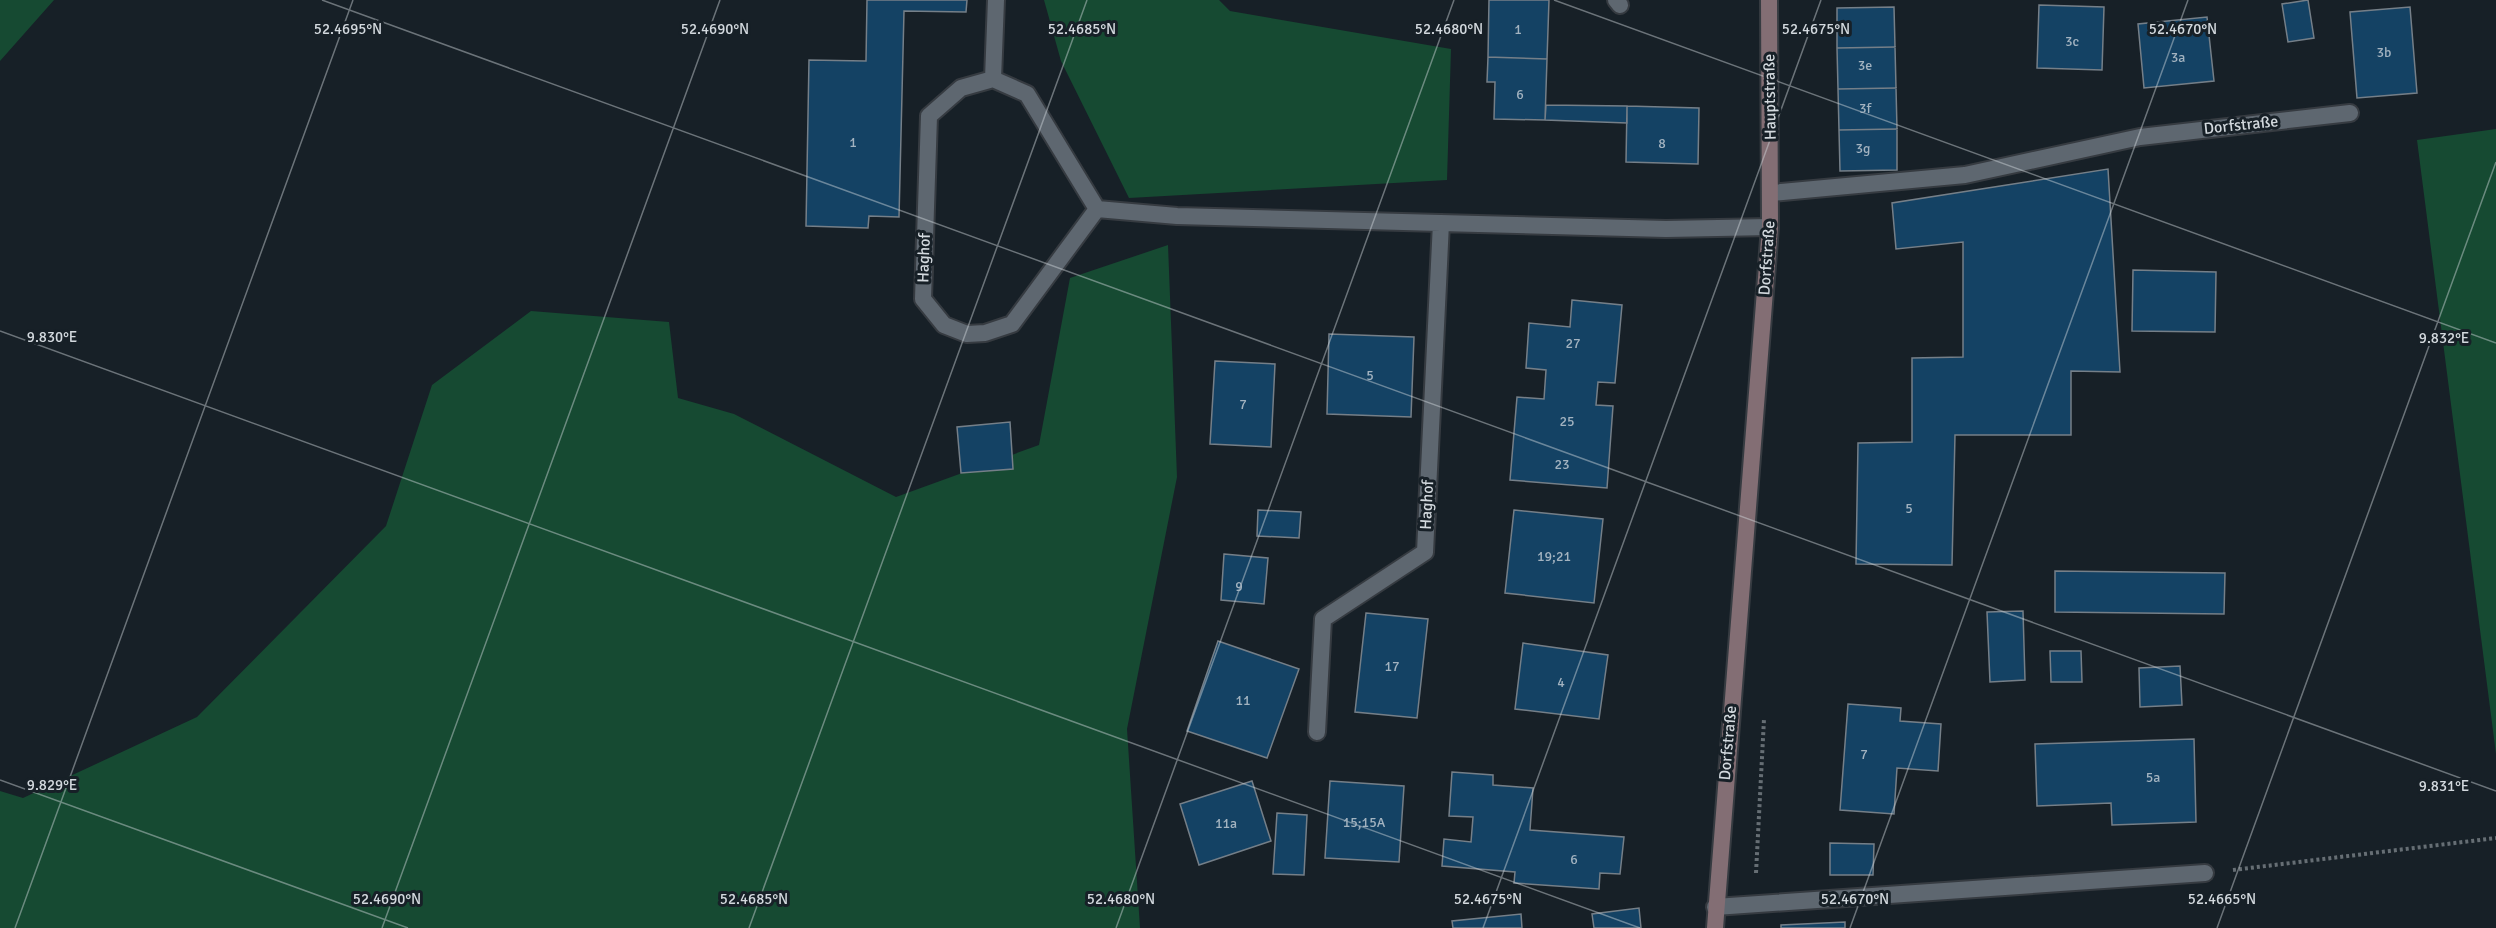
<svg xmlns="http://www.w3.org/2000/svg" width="2496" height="928" font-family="Signika,sans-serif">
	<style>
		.green { fill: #164a32 }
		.building { fill: #144264; stroke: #757f88; stroke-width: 1.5 }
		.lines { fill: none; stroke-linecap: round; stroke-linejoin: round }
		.service-casing { stroke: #363b41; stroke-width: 20 }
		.secondary-casing { stroke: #363b41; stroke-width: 20 }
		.path { stroke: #666e74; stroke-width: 4; stroke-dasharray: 3 3; stroke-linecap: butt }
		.service { stroke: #5e6770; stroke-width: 16 }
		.secondary { stroke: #836e74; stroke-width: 16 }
		.ticks { fill: none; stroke: #d3d9de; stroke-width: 1.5; stroke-opacity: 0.45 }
		.labels { text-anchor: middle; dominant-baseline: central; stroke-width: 6; stroke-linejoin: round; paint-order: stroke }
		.number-label { font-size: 14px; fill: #a3b3c0 }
		.street-label { font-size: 16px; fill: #d3d9de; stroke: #172027 }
		.ticks-label { font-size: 15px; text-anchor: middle; fill: #d3d9de; stroke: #172027; stroke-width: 6; stroke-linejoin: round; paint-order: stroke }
	</style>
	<rect width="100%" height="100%" fill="#172027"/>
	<path class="green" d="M0 0H54L0 61Z
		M1044 0H1219L1230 11 1451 49 1447 180 1129 198 1061 61Z
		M2496 129V754L2417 140Z
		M1168 245 1177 477 1127 729 1140 928H0V791L23 798 197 717 386 526 432 385 531 311 669 322 678 398 734 414 896 497 1039 445 1070 278Z"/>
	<path class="building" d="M867 0H967L966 12 904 11 899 217 869 216 868 228 806 226 809 60 866 61Z
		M1489 0H1549L1547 59 1488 57Z
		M2308 0 2314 38 2288 42 2282 4Z
		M2039 5 2104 7 2102 70 2037 68Z
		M1894 7 1895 47 1837 48V8Z
		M2410 7 2417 93 2357 98 2350 12Z
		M2207 17 2214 81 2144 88 2138 24Z
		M1895 47 1896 88 1838 89 1837 48Z
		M1488 57 1547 59 1545 120 1494 119 1495 82H1487Z
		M1896 88 1897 129 1839 130 1838 89Z
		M1546 105 1627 106V123L1545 120Z
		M1627 106 1699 108 1698 164 1626 162Z
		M1897 129V170L1840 171 1839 130Z
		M2108 169 2120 372 2071 371V435H1955L1952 565 1856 564 1858 443 1912 442V358L1963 357V242L1896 249 1892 203Z
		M2133 270 2216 272 2215 332 2132 331Z
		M1572 300 1622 305 1615 383 1598 382 1596 405 1613 406 1607 488 1510 480 1517 397 1544 399 1546 370 1526 368 1529 323 1570 327Z
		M1329 334 1414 337 1411 417 1327 414Z
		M1215 361 1275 364 1271 447 1210 444Z
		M1010 422 1013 469 961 473 957 427Z
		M1258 510 1301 512 1299 538 1257 536Z
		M1514 510 1603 519 1594 603 1505 593Z
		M1224 554 1268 558 1264 604 1221 600Z
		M2055 571 2225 573 2224 614 2055 612Z
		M2023 611 2025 680 1990 682 1987 612Z
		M1366 613 1428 619 1417 718 1355 712Z
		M1218 641 1299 669 1267 758 1187 731Z
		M1523 643 1608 655 1599 719 1515 709Z
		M2050 651H2081L2082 682H2051Z
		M2180 666 2182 705 2140 707 2139 668Z
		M1848 704 1901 708 1900 721 1941 724 1938 771 1897 768 1894 814 1840 810Z
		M2194 739 2196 822 2112 825 2111 803 2037 806 2035 744Z
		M1452 772 1493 775V785L1533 788 1530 830 1624 837 1620 874 1600 873 1599 889 1514 883 1515 872 1442 866 1444 839 1471 842 1473 817 1449 816Z
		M1252 781 1271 841 1199 865 1180 804Z
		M1330 781 1404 786 1399 862 1325 858Z
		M1277 813 1307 815 1304 875 1273 874Z
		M1830 843 1874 844 1873 875H1830Z
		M1639 908 1641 928H1594L1592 914Z
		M1521 914 1522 928H1453L1452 921Z
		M1845 922V928H1781V925Z"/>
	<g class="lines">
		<defs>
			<path id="service" d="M1616 0 1620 5
				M993 79 996 0
				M1771 193 1965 175 2140 137 2350 113
				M1097 209 1012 324 985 333 967 334 944 325 923 299 929 116 961 88 993 79 1027 94 1097 209 1177 216 1666 229 1770 227
				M1317 732 1323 619 1425 552 1441 223
				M1715 907 2205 873"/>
			<path id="secondary" d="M1715 928 1770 227 1769 0"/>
		</defs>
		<use href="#service" class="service-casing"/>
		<use href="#secondary" class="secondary-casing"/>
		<path class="path" d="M2233 870 2496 838
			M1756 873 1764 719"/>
		<use href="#service" class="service"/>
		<use href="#secondary" class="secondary"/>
	</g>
	<path class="ticks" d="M322 0 2496 791M1554 0 2496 343M0 331 1640 928M0 780 408 928M15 928 353 0M382 928 720 0M749 928 1087 0M1116 928 1454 0M1483 928 1821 0M1850 928 2188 0M2217 928 2496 162"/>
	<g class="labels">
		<g class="number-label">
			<text x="1518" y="29">1</text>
			<text x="2072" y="41">3c</text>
			<text x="2384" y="52">3b</text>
			<text x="2178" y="57">3a</text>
			<text x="1865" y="65">3e</text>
			<text x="1520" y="94">6</text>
			<text x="1865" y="108">3f</text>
			<text x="853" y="142">1</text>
			<text x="1662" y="143">8</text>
			<text x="1863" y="148">3g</text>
			<text x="1573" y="343">27</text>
			<text x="1370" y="375">5</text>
			<text x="1243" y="404">7</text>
			<text x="1567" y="421">25</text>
			<text x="1562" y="464">23</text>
			<text x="1909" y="508">5</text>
			<text x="1554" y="556">19;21</text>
			<text x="1239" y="586">9</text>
			<text x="1392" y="666">17</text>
			<text x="1561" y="682">4</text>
			<text x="1243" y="700">11</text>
			<text x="1864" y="754">7</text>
			<text x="2153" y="777">5a</text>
			<text x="1364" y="822">15;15A</text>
			<text x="1226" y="823">11a</text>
			<text x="1574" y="859">6</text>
		</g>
		<g class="street-label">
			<text transform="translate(1770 97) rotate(-91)">Hauptstraße</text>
			<text transform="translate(2241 125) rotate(-6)">Dorfstraße</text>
			<text transform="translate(924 258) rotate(-88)">Haghof</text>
			<text transform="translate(1767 258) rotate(-86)">Dorfstraße</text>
			<text transform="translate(1427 505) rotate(-87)">Haghof</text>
			<text transform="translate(1728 743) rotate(-85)">Dorfstraße</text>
		</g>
	</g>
	<g class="ticks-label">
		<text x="348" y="34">52.4695°N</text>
		<text x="715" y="34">52.4690°N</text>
		<text x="1082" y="34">52.4685°N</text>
		<text x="1449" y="34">52.4680°N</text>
		<text x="1816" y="34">52.4675°N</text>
		<text x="2183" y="34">52.4670°N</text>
		<text x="52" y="342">9.830°E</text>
		<text x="2444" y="343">9.832°E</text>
		<text x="52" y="790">9.829°E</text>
		<text x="2444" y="791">9.831°E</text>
		<text x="387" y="904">52.4690°N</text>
		<text x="754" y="904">52.4685°N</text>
		<text x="1121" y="904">52.4680°N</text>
		<text x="1488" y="904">52.4675°N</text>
		<text x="1855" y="904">52.4670°N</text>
		<text x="2222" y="904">52.4665°N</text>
	</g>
</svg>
